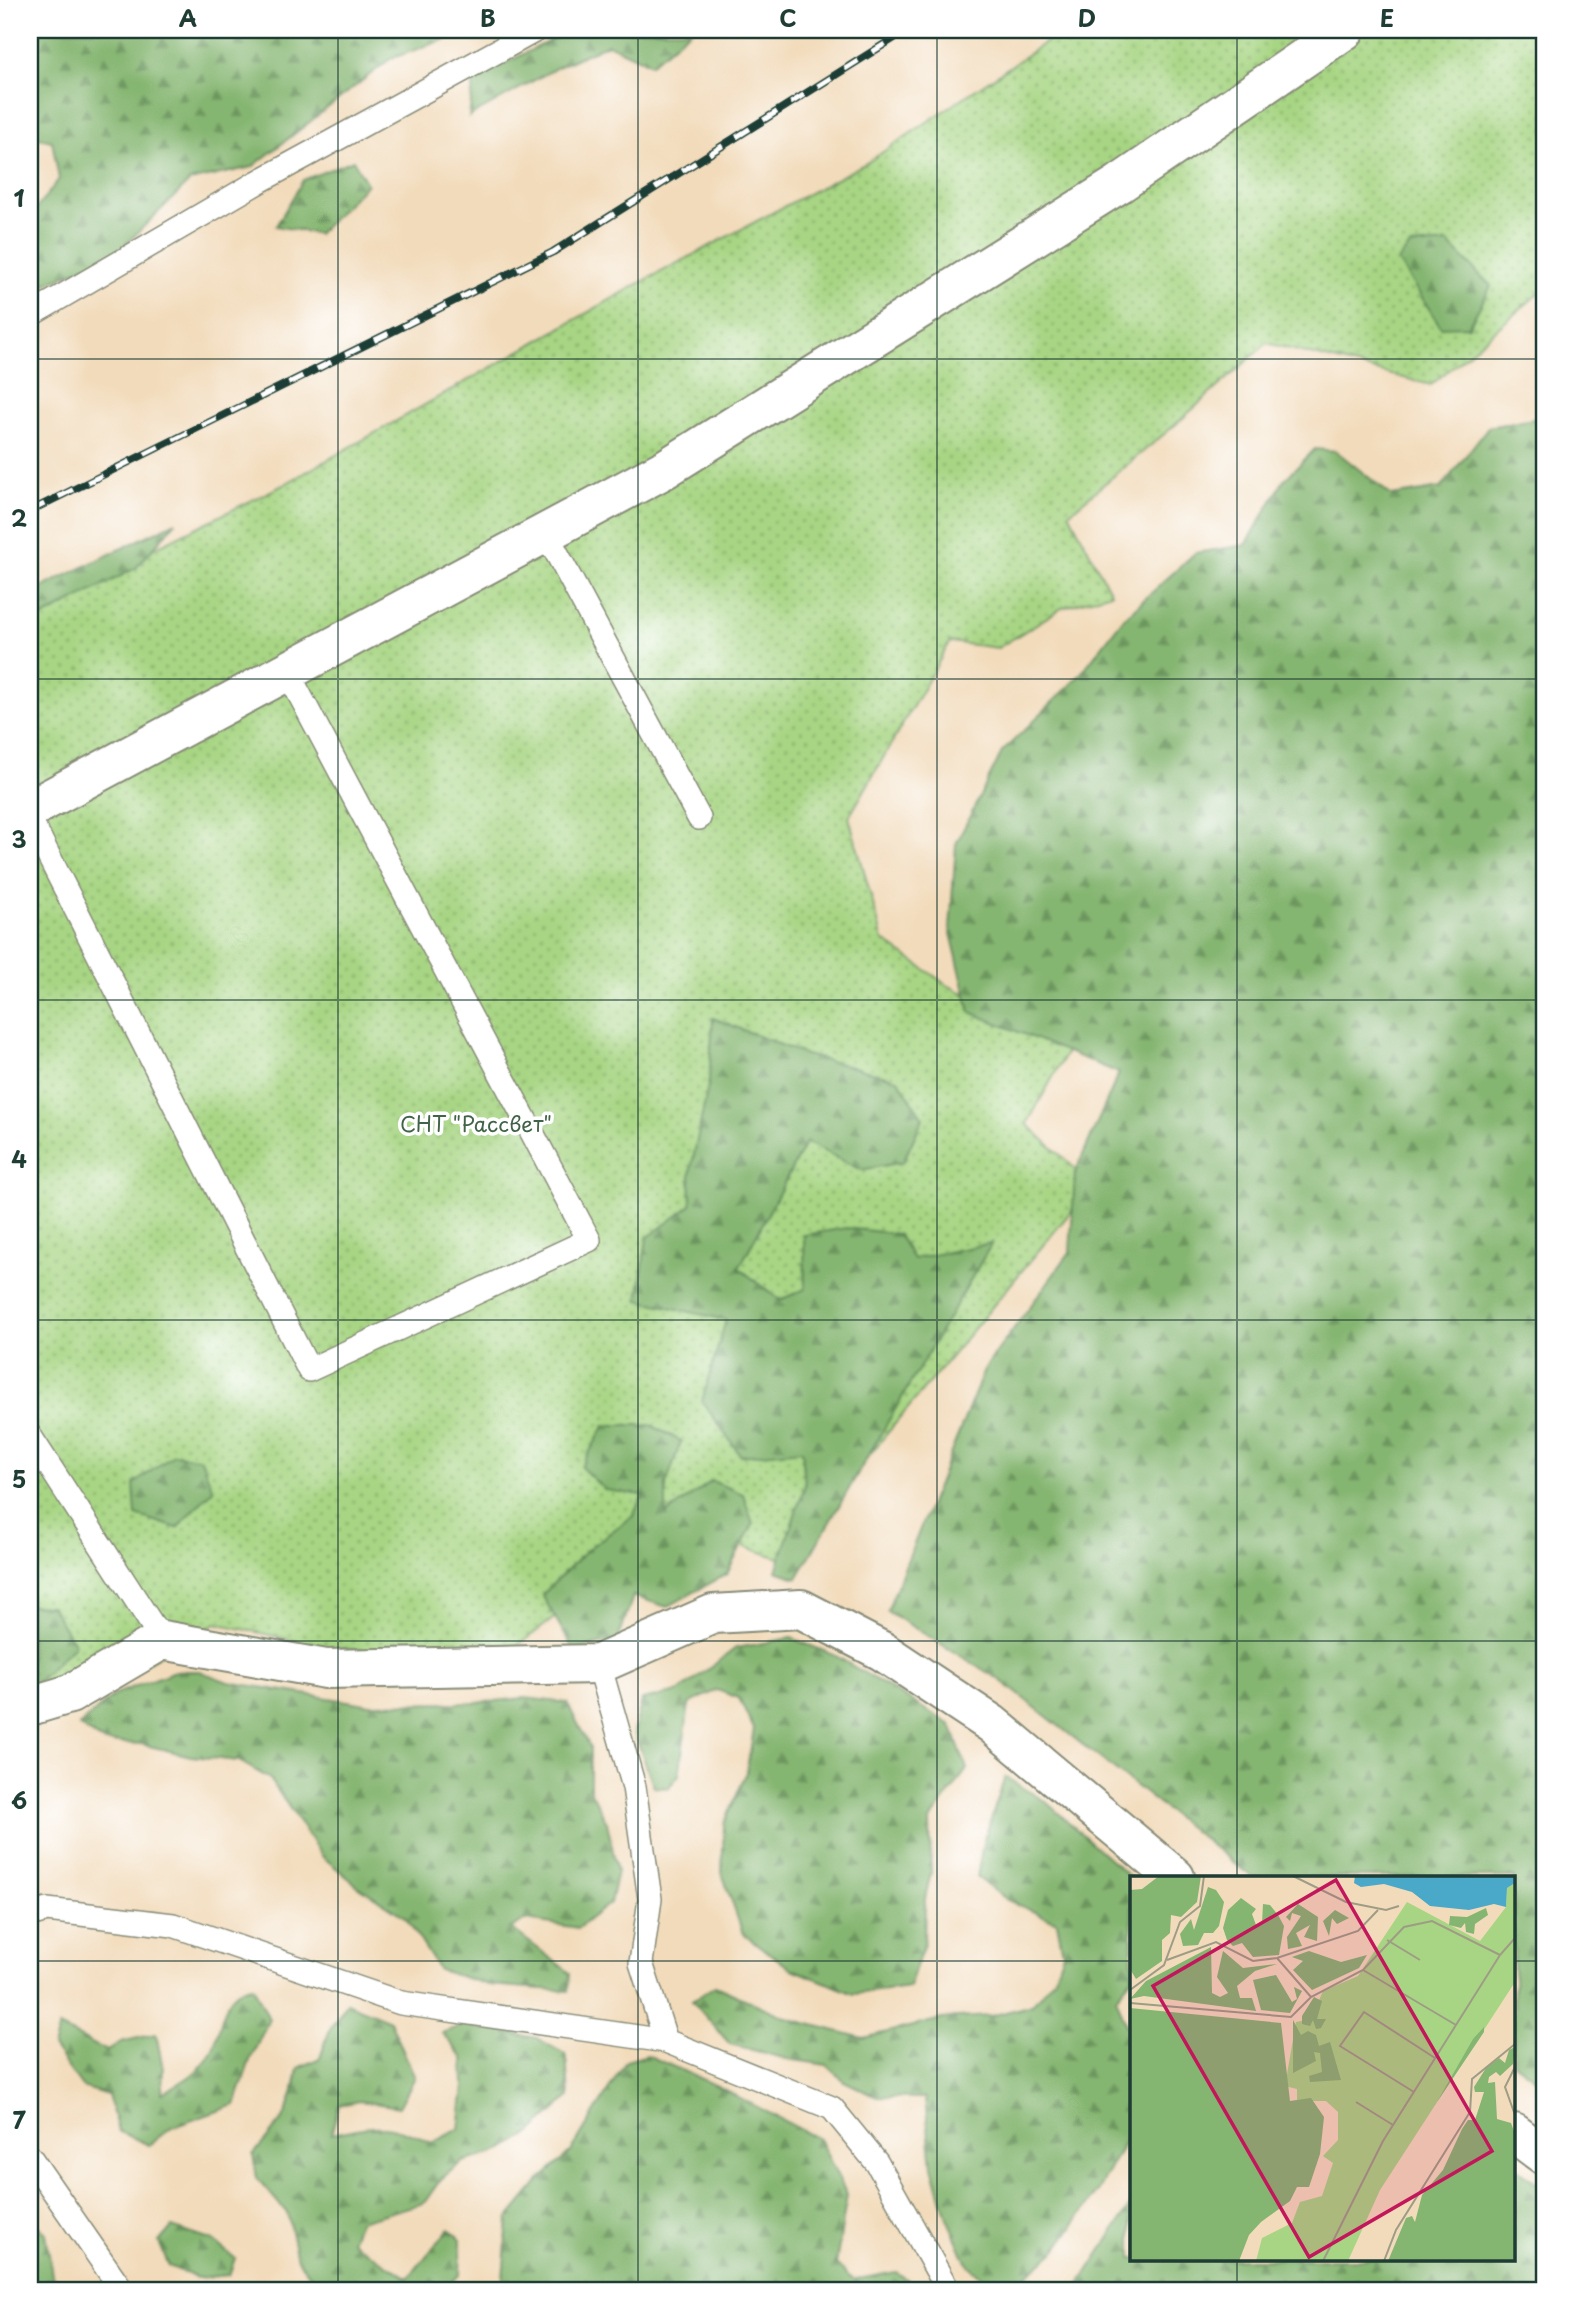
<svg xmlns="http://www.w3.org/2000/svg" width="1575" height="2320" font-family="'Playpen Sans',sans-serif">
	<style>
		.grass { fill: url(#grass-dots); stroke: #63895c; stroke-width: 2 }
		.forest { fill: url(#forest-firs); stroke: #527a52; stroke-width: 2 }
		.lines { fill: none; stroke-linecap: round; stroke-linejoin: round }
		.lane-casing { stroke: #888c78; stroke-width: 26 }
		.street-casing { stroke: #888c78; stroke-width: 42 }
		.lane { stroke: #fff; stroke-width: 23 }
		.street { stroke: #fff; stroke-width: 38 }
		.rail-casing { stroke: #1f3d34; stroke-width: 8 }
		.rail { stroke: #fff; stroke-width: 5; stroke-dasharray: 16; stroke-linecap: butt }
		.grid { fill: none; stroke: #1f3d34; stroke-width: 2; stroke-opacity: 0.55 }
		.labels { text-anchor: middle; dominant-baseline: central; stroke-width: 7; stroke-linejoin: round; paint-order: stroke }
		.park-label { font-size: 21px; fill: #416348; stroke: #fff }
		.inset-road { fill: none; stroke: #9e9c85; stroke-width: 2 }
		.view { fill: #c2185b; fill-opacity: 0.15; stroke: #c2185b; stroke-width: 3.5 }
		.inset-edge { fill: none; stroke: #1f3d34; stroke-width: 3.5 }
		.neatline { fill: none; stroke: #1f3d34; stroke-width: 2.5 }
		.grid-label { font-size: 23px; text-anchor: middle; font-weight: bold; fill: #1f3d34 }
	</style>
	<defs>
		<pattern id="grass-dots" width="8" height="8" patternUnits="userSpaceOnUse" patternTransform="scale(1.75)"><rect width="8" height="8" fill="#a7d583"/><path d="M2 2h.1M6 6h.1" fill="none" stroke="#87ae6c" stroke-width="1.8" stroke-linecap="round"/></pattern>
		<pattern id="forest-firs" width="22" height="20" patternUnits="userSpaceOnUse" patternTransform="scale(1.75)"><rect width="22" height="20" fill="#85b671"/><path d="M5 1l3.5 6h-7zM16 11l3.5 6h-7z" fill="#6c955e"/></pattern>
	</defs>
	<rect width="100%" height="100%" fill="#fff"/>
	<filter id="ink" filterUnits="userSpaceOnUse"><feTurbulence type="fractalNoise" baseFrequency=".0143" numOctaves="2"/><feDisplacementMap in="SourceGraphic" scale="14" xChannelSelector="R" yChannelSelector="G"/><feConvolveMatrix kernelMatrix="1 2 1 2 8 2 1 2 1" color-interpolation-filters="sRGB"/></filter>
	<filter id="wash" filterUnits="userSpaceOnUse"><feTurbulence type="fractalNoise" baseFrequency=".00686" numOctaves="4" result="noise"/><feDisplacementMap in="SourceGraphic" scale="28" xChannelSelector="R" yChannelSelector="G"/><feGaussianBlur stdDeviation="1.57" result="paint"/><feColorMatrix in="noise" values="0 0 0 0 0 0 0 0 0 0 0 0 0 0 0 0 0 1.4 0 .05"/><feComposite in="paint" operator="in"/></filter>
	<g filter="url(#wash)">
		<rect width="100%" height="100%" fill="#f2dbbb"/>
		<path class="grass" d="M1064 30H1545V288L1431 385 1267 343 1175 425 1069 513 1111 593 1062 608 998 648 950 642 849 817 883 940 947 985 1069 1048 1027 1124 1093 1185 783 1559 678 1525 497 1661 323 1647 216 1623 30 1730V609L283 485 642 282 868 162Z"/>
		<path class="forest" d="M30 30H471L390 59 252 167 190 181 119 251 38 288 30 282V217L59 179 52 141 30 136Z
			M571 30H691L651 64 608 44 558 67 469 117 474 79Z
			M353 160 367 184 318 234 276 226 303 180Z
			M1448 243 1491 286 1469 326 1441 327 1398 261 1410 246Z
			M1545 417V2086L1514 2063V1877H1252L1000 1680 887 1611 985 1368 1070 1252 1075 1173 1119 1073 970 1012 950 929 956 844 1002 752 1079 676 1123 619 1195 553 1246 545 1284 480 1315 449 1336 451 1392 496 1441 488 1488 427Z
			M176 522 136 568 30 624V593Z
			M713 1018 806 1055 898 1079 923 1118 903 1162 861 1170 806 1142 739 1268 780 1300 805 1289 804 1235 846 1228 898 1234 913 1259 992 1243 797 1578 776 1571 805 1485 802 1450 741 1456 702 1401 726 1320 638 1300 647 1238 691 1205 690 1174 709 1081Z
			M605 1425H651L681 1441 666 1485V1514L712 1481 743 1494 753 1524 727 1574 667 1607 633 1596 618 1640 574 1650 542 1595 589 1548 633 1516 643 1495 605 1490 581 1467Z
			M174 1454 201 1459 213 1490 177 1528 136 1515 134 1484Z
			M30 1605 51 1606 75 1645 35 1684H30Z
			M791 1638 834 1655 951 1725 967 1769 930 1821 931 1873 925 1899 924 1943 909 1987 854 1994 790 1968 743 1934 722 1873 724 1824 746 1774 754 1729 739 1698 717 1690 689 1704 679 1775 668 1788 654 1787 634 1732 642 1700 678 1692 736 1648Z
			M175 1671H199L228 1682 366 1704 475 1703 525 1698 567 1703 590 1747V1790L607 1822 617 1871 610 1903 578 1928 526 1920 511 1928 570 1973 569 1991 489 1985 439 1970 406 1918 358 1886 322 1856 270 1779 239 1761 191 1756 141 1744 104 1742 79 1726 115 1694Z
			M1005 1777 1045 1801 1132 1879V1978L1116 1997 1132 2043V2121L1125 2141 1095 2195 1055 2251 1015 2285 991 2287 966 2262 947 2218 932 2166 925 2098 877 2097 844 2081 827 2065 787 2059 730 2044 692 2001 715 1986 790 2019 863 2038 942 2019 991 2016 1032 2005 1054 1978 1063 1953 1057 1922 1007 1900 977 1877 983 1843Z
			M253 1986 269 2019 250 2060 235 2105 170 2128 149 2145 118 2131 108 2095 82 2087 53 2047 59 2027 107 2051 121 2042 156 2034 163 2068 162 2093C181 2083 202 2072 212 2051 223 2026 221 1989 253 1986Z
			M347 2003 390 2021 415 2077 399 2107 360 2101 339 2105 331 2134C380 2124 386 2122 432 2143L459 2129 464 2086 463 2058 442 2033 463 2025 537 2038 566 2055 569 2097 528 2136 495 2153 462 2162 441 2179 424 2203 359 2221 351 2241 408 2278 449 2229 461 2239 460 2274 444 2290H322L297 2259 287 2213 257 2178 253 2155C282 2121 292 2113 298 2068L320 2058 330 2029Z
			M647 2055 717 2086 819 2139 847 2195 836 2264 853 2280 896 2272 908 2280 911 2290H502L508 2219 541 2179 571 2152 626 2061Z
			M1514 2166 1545 2189V2290H1076L1132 2203V2259H1514Z
			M30 2219 46 2233 52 2276 60 2290H30Z
			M172 2227 213 2241 235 2258 229 2275 197 2278 169 2266 159 2242Z"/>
	</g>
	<g filter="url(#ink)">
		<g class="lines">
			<defs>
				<path id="lane" d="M30 315 258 182 536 30
					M546 533 699 818
					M30 819 309 1370 589 1240 287 671
					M30 1436 162 1640
					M599 1664 634 1787 650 1899 641 1963 666 2041
					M30 1915 47 1910 173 1925 401 2003 666 2041 832 2108 877 2163 948 2290
					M30 2157 122 2290"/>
				<path id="street" d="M30 809 665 469 1119 184 1345 30
					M30 1706 70 1694 162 1640 326 1669 599 1664 713 1614 801 1609 882 1651 992 1724 1175 1877
					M1514 2133 1545 2156"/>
			</defs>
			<use href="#lane" class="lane-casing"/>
			<use href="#street" class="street-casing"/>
			<use href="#lane" class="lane"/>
			<use href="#street" class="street"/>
			<defs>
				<path id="rail" d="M30 511 553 252 907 30"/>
			</defs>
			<use href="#rail" class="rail-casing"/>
			<use href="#rail" class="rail"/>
		</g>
	</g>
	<path class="grid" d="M338 30V2290M638 30V2290M937 30V2290M1237 30V1877M30 359H1545M30 679H1545M30 1000H1545M30 1320H1545M30 1641H1545M30 1961H1132M1514 1961H1545M1237 2259V2290"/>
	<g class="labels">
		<g class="park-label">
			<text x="476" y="1123">СНТ "Рассвет"</text>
		</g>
	</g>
	<g transform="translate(1130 1876)">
		<rect width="385" height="385" fill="#f2dbbb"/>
		<path d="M385 7V106L250 314 218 385H126L132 362 162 347 170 326 192 320 203 287 193 280 208 264V236L196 225H167V213L155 210 166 146 181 143 193 115 228 100 277 26 350 65 376 31 377 12Z" fill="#a7d583"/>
		<path d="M29 0H71L67 26 51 41 41 39 40 57 32 64V85L6 103 0 93V14L12 13ZM78 11 86 14 94 26 89 50 83 57H74L68 69 53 70 50 58 61 43 64 54ZM111 22 126 33 122 38 126 49 132 47 133 28 140 29 148 39 154 50 149 79 123 81 112 67 103 70 97 64 93 52 98 34ZM168 28 188 41 187 65 174 61 180 49 166 57 172 70 158 73 157 61 171 40 162 37 160 45 156 41ZM356 32 358 39 345 48 344 58 336 56 335 47 331 52 319 49 320 40 337 41ZM205 34 219 42 207 48 202 42 199 60 193 45ZM81 71 82 117 90 121 98 117 87 101 93 75 113 92 147 88 125 95 107 110 110 122H122L126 135 14 120 0 123 16 105ZM179 75 211 86 237 79 229 92 182 114 163 94 173 85 162 81ZM146 99 162 126 167 123 164 111 172 115 160 137 131 134 123 104ZM184 121 192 125 187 143H196L191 152 186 153 183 144 180 150 172 148V140ZM0 132 151 147 160 225 181 222 194 241 190 278 179 311H167L160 325 131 346 119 359 109 385H0ZM163 144 171 159 178 155 186 159 189 170 200 166 211 204 180 206 179 200 192 196 190 177 184 176 186 185 163 197ZM354 151V156L307 226 343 163ZM385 171 383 188 370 200 366 196 359 201 358 207 365 206 367 243 381 247 385 258V385H258L276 342 282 340 285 346 292 319 313 294 332 253 338 244H345L354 216H345L344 211 356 192 369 182 375 187 379 174Z" fill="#85b671"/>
		<path d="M225 0H385V7L377 12 376 31 364 28 339 34 300 30 282 16 254 8 231 11 224 7Z" fill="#4aa8c9"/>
		<path class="inset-road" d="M163 0 216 26 256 34 269 30M257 64 290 84M147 82 181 121M37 84 86 66 123 85 147 82 228 55 248 34M233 94 326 149M0 114 34 89 50 46 70 30 74 0M0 127 161 141 181 121 233 94 274 51 302 45 370 79M385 191 375 211 385 239M284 216 210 170 234 136 305 182M226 226 263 249M193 385 253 265 370 79 385 62M254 385 266 354 340 236 342 203 385 168"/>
		<path class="view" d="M206 4 362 275 179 381 23 110Z"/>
		<rect width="385" height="385" class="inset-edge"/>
	</g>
	<rect width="1575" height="2320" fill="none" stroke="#fff" stroke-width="77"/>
	<rect x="38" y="38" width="1498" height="2244" class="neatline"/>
	<g class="grid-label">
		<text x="188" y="27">A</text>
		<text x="488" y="27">B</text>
		<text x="788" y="27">C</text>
		<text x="1087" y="27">D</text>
		<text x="1387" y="27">E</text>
		<text x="19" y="207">1</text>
		<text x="19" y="527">2</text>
		<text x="19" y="848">3</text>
		<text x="19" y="1168">4</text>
		<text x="19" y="1488">5</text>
		<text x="19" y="1809">6</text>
		<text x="19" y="2129">7</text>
	</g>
</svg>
